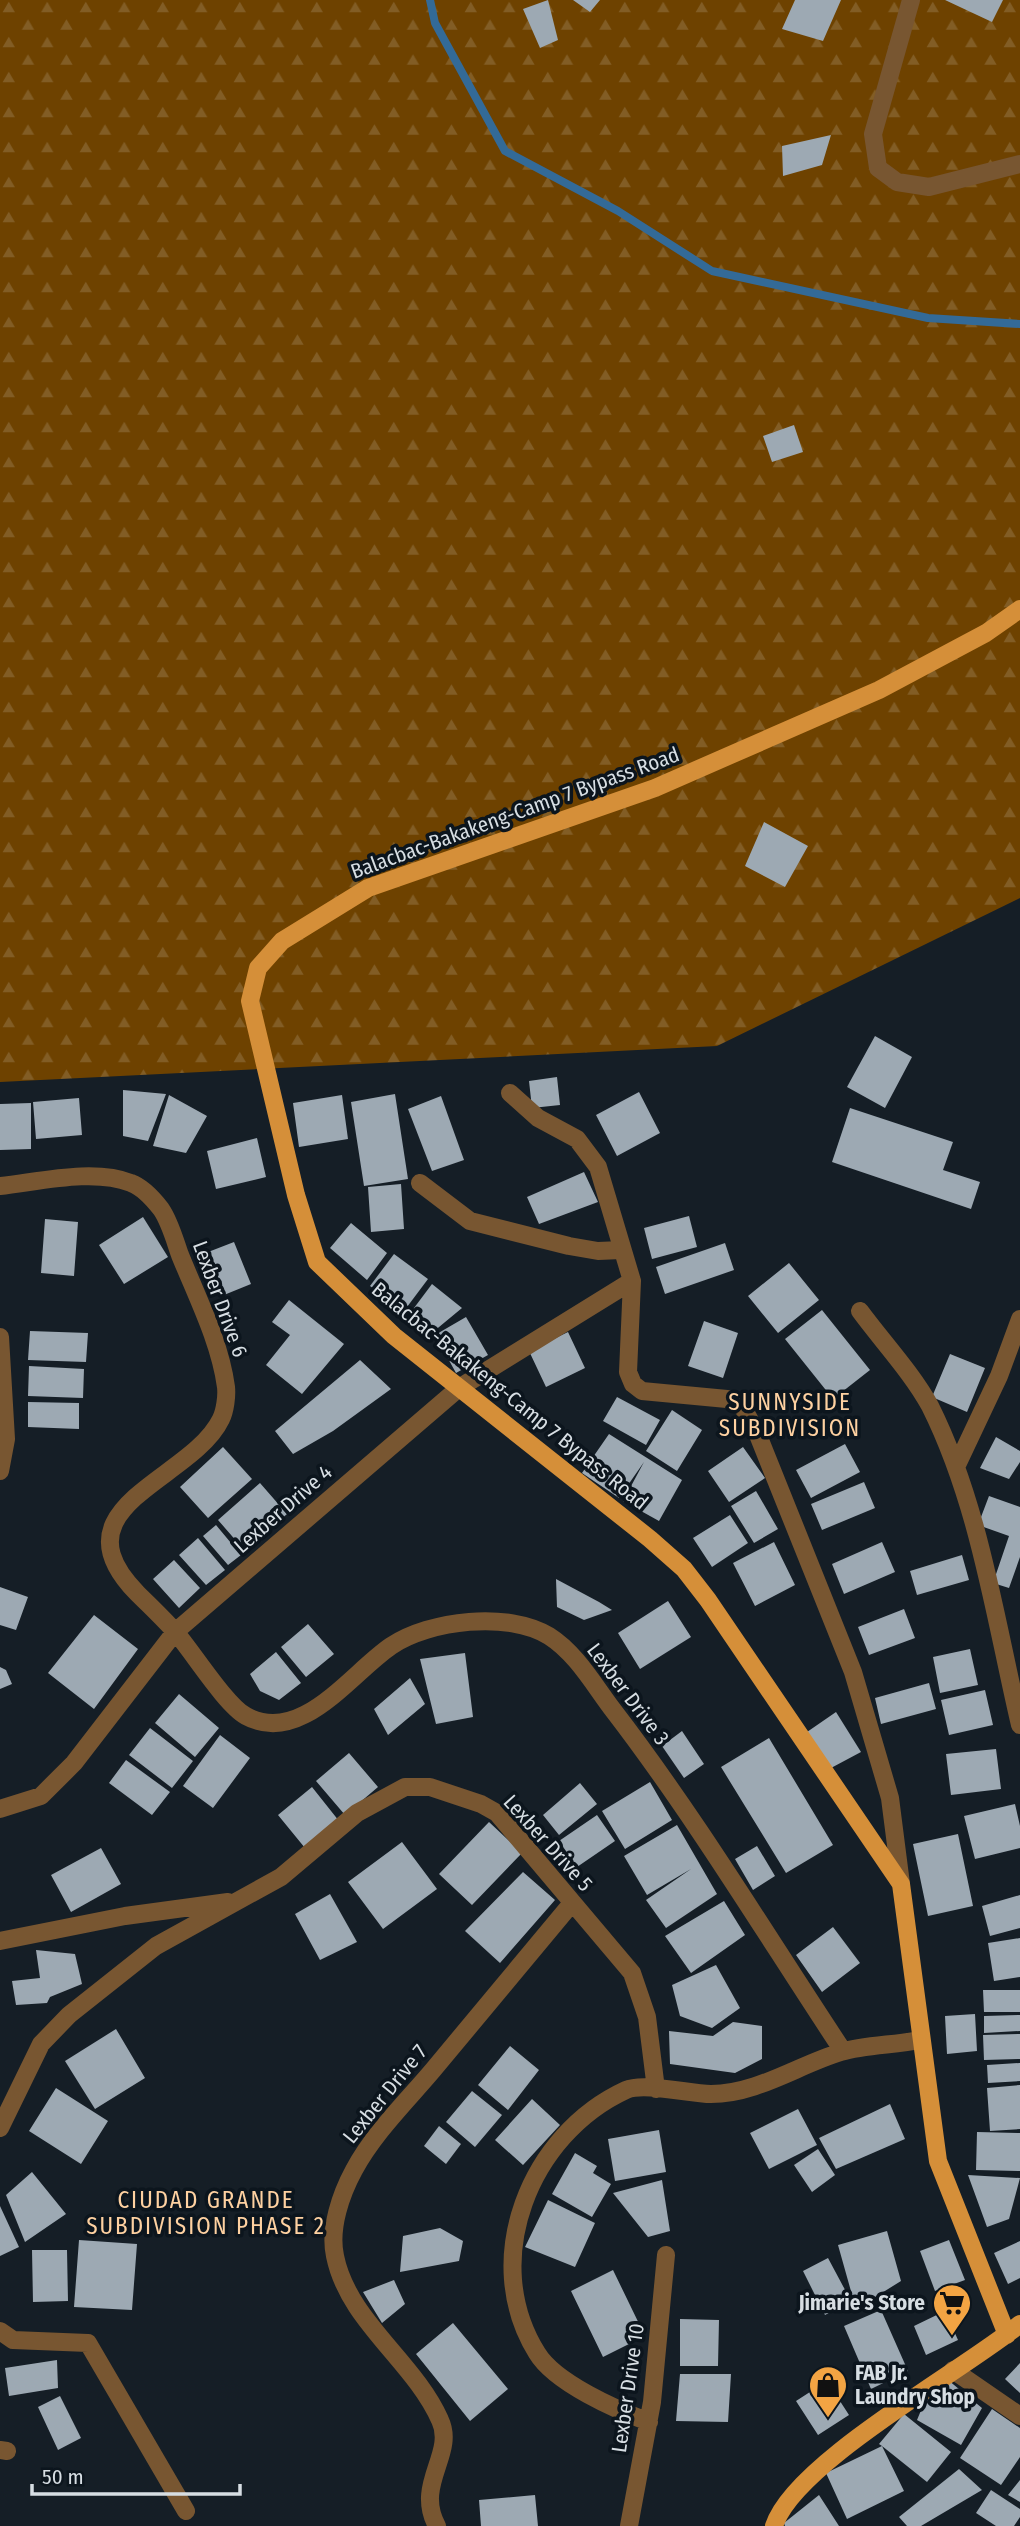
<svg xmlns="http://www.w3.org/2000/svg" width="1020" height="2526" font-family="'Fira Sans Condensed',sans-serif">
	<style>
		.forest { fill: url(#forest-firs) }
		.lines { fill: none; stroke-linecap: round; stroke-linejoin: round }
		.stream { stroke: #336a97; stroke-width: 8 }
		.building { fill: #9da9b3 }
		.minor { stroke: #785631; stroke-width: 18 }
		.major { stroke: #d58f39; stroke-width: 18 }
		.labels { text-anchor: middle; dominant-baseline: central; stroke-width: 7; stroke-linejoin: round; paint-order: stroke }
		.street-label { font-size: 21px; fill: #d7dee3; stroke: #0c151d }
		.poi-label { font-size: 21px; font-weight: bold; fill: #d7dee3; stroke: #0c151d; text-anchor: end }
		.neighbourhood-label { font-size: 23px; letter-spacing: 2px; fill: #fed1a1; stroke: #0c151d }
	</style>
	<defs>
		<pattern id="forest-firs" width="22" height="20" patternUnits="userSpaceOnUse" patternTransform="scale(1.75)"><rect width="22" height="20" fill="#6e4200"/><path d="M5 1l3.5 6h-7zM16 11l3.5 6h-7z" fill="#825d25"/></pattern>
	</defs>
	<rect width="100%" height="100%" fill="#151e26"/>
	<path class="forest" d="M0 0H1020V898L717 1046 0 1082Z"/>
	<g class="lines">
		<path class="stream" d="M430 0 435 23 505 151 618 211 712 271 928 318 1020 324"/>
	</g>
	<path class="building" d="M548 0 558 40 540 48 523 9Z
		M573 0H600L590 12Z
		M795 0H841L823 41 782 29Z
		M945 0H1003L992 22Z
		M831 135 822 165 783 176 782 146Z
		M794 425 803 452 772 462 763 436Z
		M764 822 808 846 785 887 745 866Z
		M875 1036 912 1057 885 1108 847 1087Z
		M557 1077 560 1105 532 1108 529 1081Z
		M123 1090 166 1094 148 1141 123 1136Z
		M639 1092 660 1133 617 1156 596 1115Z
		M395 1094 408 1179 364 1186 351 1102Z
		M169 1095 207 1116 186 1153 153 1146Z
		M342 1095 348 1139 299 1147 293 1103Z
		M441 1096 464 1160 432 1171 408 1109Z
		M79 1098 82 1135 36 1139 33 1102Z
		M31 1103V1149L0 1150V1104Z
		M850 1108 953 1142 943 1170 980 1182 971 1209 832 1162Z
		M257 1138 266 1177 216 1189 207 1151Z
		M584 1172 598 1202 539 1224 527 1197Z
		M401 1184 404 1229 371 1232 368 1187Z
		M689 1216 697 1247 652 1259 644 1228Z
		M143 1217 168 1257 124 1284 99 1245Z
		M45 1219 78 1222 74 1276 41 1273Z
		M351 1223 387 1253 367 1280 330 1248Z
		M234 1242 251 1284 219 1297 203 1254Z
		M725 1243 734 1270 665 1294 656 1267Z
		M394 1254 428 1279 404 1311 370 1286Z
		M789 1263 819 1300 778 1333 748 1296Z
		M432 1284 462 1308 433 1332 408 1316Z
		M289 1300 344 1344 302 1394 266 1365 290 1335 272 1322Z
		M822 1310 870 1370 833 1399 785 1339Z
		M466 1317 488 1355 456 1373 435 1335Z
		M704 1321 738 1333 723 1378 688 1366Z
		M30 1331 88 1333 86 1362 28 1360Z
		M568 1332 585 1368 546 1387 529 1351Z
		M950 1354 985 1368 967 1412 932 1397Z
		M360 1360 391 1389 333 1431 293 1454 275 1431Z
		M29 1366 84 1369 83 1398 28 1396Z
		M617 1397 660 1420 646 1445 603 1421Z
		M28 1402 79 1403V1429L28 1427Z
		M672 1410 702 1430 677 1471 646 1451Z
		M609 1434 682 1480 659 1521 623 1501 644 1462 619 1498 582 1473Z
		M996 1437 1020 1451V1462L1009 1479 980 1468Z
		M845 1444 860 1472 811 1498 796 1470Z
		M223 1447 252 1479 208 1518 180 1487Z
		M743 1447 765 1478 729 1502 708 1471Z
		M864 1482 875 1508 822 1530 811 1504Z
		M260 1483 287 1514 245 1551 218 1520Z
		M756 1491 778 1529 754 1543 731 1506Z
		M989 1496 1020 1507V1557L1009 1588 993 1583 1009 1536 978 1525Z
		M730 1515 748 1543 712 1567 693 1538Z
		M216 1525 241 1555 228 1565 203 1536Z
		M198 1538 225 1570 206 1585 179 1555Z
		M774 1542 795 1585 755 1606 733 1563Z
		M882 1542 895 1572 844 1594 832 1564Z
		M962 1555 969 1580 917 1595 910 1571Z
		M174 1560 200 1588 179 1608 153 1579Z
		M556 1579 599 1602 612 1610 584 1620 557 1607Z
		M0 1587 28 1597 16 1630 0 1625Z
		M668 1601 691 1637 640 1669 618 1633Z
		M904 1609 915 1638 869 1655 858 1627Z
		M94 1615 138 1649 94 1709 48 1673Z
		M308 1624 334 1654 306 1677 281 1647Z
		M970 1649 978 1685 940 1693 933 1657Z
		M276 1652 301 1683 279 1700 260 1691 250 1674Z
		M465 1653 473 1717 436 1724 420 1659Z
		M0 1667 6 1670 12 1684 0 1689Z
		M410 1678 425 1704 388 1735 374 1709Z
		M929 1683 936 1709 881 1724 875 1698Z
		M985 1690 993 1725 949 1735 941 1700Z
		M179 1694 219 1728 195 1757 155 1723Z
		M836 1712 861 1752 831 1768 807 1732Z
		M150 1728 193 1761 172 1788 129 1755Z
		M682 1731 704 1764 684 1778 662 1746Z
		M220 1735 250 1758 213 1808 183 1786Z
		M769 1738 833 1845 786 1873 721 1767Z
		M996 1749 1001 1789 951 1795 946 1754Z
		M349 1753 378 1787 345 1815 316 1781Z
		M126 1760 170 1792 152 1815 109 1783Z
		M650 1782 672 1820 625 1849 602 1811Z
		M580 1783 597 1804 559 1835 543 1815Z
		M312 1787 339 1821 305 1848 278 1815Z
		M1015 1804 1020 1826V1848L975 1859 964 1816Z
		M597 1815 615 1841 577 1867 559 1841Z
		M489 1822 522 1853 472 1905 439 1874Z
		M677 1825 717 1894 666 1928 646 1900 691 1869 647 1895 624 1856Z
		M958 1834 973 1906 928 1916 913 1844Z
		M402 1842 437 1889 383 1929 348 1882Z
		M757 1846 775 1876 753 1890 735 1859Z
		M101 1848 121 1884 71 1912 51 1875Z
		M523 1872 555 1900 500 1963 465 1931Z
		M330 1894 357 1942 320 1960 295 1914Z
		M1020 1895V1928L990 1936 982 1906Z
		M724 1901 745 1935 691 1973 665 1936Z
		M833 1927 860 1963 822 1992 796 1955Z
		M1020 1938V1977L994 1981 988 1943Z
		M36 1950 75 1954 82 1984 50 1997 47 2003 16 2005 12 1981 40 1978Z
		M716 1965 740 2008 712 2028 680 2016 672 1985Z
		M983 1990H1020V2012H984Z
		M975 2014 977 2051 947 2054 945 2016Z
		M1020 2015V2031L984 2033V2016Z
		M733 2022 762 2026V2059L735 2073 670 2064 669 2031 713 2036Z
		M116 2029 145 2078 95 2109 65 2061Z
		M1020 2034V2059L984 2060 983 2035Z
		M510 2046 539 2070 508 2110 478 2085Z
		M1020 2063V2081L988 2083 987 2065Z
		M1020 2085V2129L990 2131 987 2088Z
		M56 2088 108 2121 81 2164 29 2131Z
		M472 2091 502 2115 475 2147 446 2122Z
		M532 2099 560 2125 523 2165 495 2140Z
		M890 2104 905 2139 836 2169 819 2138Z
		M798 2109 817 2145 769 2169 750 2133Z
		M439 2126 461 2144 446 2164 424 2146Z
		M659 2130 666 2172 615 2181 608 2139Z
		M977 2132 1020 2133V2171L976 2170Z
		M818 2149 835 2175 812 2192 794 2165Z
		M575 2153 597 2166 593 2173 611 2184 592 2217 552 2194Z
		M32 2172 66 2214 25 2242 6 2195Z
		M968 2175 1020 2178 1009 2219 987 2227Z
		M662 2180 670 2231 648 2237 613 2193Z
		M548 2200 595 2223 575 2267 525 2247Z
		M0 2206 19 2247 0 2256Z
		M440 2228 463 2241 459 2261 400 2272 403 2236Z
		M887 2231 901 2281 856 2309 838 2245Z
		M79 2240 137 2244 132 2310 74 2307Z
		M949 2240 965 2280 935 2291 920 2251Z
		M1020 2241V2278L1008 2284 994 2253Z
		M32 2250H67L68 2301 33 2302Z
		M828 2258 851 2301 825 2315 803 2271Z
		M613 2270 645 2336 603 2357 571 2291Z
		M394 2280 405 2304 382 2323 363 2292Z
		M881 2310 908 2371 871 2389 844 2326Z
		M945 2311 958 2340 926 2355 914 2326Z
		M680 2319 719 2320 718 2366H680Z
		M453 2323 508 2389 470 2421 416 2354Z
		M57 2360 58 2388 9 2396 5 2368Z
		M1020 2363V2393L1005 2379Z
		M680 2374H731L728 2422 676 2421Z
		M948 2380 982 2408 961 2445 917 2420 927 2396 939 2401Z
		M827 2381 849 2415 818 2435 796 2401Z
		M60 2396 81 2438 58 2450 38 2407Z
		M992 2409 1020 2428V2457L1001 2485 960 2458Z
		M904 2414 951 2452 927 2482 882 2446 904 2491 847 2519 826 2473 882 2446 879 2444Z
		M959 2469 982 2490 921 2526H907L899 2517Z
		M1020 2480V2502L1008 2495Z
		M991 2490 1020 2509V2517L1014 2526H996L976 2513Z
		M535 2495 538 2526H481L479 2500Z
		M819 2495 839 2526H785L784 2523Z"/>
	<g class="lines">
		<path class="minor" d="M911 0 873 134 878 168 897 182 929 187 1020 164
			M510 1093 538 1118 577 1139 598 1167 632 1281 628 1372 633 1384 642 1391 727 1399 742 1406 758 1435 853 1672 890 1798 901 1884
			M420 1183 470 1221 569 1246 598 1251 621 1250
			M0 1186C38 1182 94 1168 131 1183 142 1187 154 1200 161 1209 170 1222 175 1241 180 1255 197 1297 220 1342 226 1387 227 1396 225 1411 221 1419 191 1481 52 1506 137 1593 151 1607 165 1620 177 1634 194 1654 226 1705 246 1716 301 1746 350 1674 391 1646 430 1620 508 1611 549 1636 576 1653 594 1685 613 1710 696 1818 768 1938 843 2051
			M860 1311C882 1341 912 1373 930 1406 979 1504 995 1618 1020 1725
			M0 1337 6 1439 0 1471
			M957 1465 999 1376 1020 1319
			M0 1809 41 1796 74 1763 175 1632 459 1388 632 1281
			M0 1941 125 1916 228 1902
			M0 2128 41 2044 69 2015 156 1946 281 1877 357 1813 405 1787H430L481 1804 497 1813 632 1973 647 2017 656 2089
			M0 2331 13 2340 88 2343 186 2511
			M953 2370 1020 2416
			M649 2422C617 2410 555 2383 537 2353 479 2260 530 2134 626 2090 644 2082 690 2094 711 2094 757 2094 798 2065 841 2052 863 2045 896 2045 920 2040
			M0 2450 7 2451
			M437 2526C414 2484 456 2454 440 2420 414 2361 348 2321 335 2256 329 2228 341 2194 354 2170 374 2133 406 2102 433 2070 479 2014 526 1959 572 1903
			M629 2526 652 2402 666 2255"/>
		<path class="major" d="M1007 2335 938 2161 901 1884 708 1600 684 1569 650 1539 394 1336 317 1262 296 1195 250 1001 258 968 282 941 368 888 655 788 879 690 986 633 1020 609
			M774 2526C794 2463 964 2370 1020 2324"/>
	</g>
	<defs>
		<symbol id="supermarket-pin" viewBox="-11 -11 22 30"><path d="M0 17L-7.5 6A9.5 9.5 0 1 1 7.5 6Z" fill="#f3a443" stroke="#0c151d"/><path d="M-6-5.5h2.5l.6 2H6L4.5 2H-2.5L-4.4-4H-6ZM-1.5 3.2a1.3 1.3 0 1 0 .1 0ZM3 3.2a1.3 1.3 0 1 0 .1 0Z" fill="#111"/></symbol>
		<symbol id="shop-pin" viewBox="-11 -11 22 30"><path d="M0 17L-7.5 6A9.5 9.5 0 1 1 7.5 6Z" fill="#f3a443" stroke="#0c151d"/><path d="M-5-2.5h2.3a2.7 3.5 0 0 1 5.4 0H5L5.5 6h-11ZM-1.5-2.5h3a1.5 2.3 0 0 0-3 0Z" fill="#111"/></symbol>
	</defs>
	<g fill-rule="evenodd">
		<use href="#supermarket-pin" x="930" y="2281" width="44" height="60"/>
		<use href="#shop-pin" x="806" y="2363" width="44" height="60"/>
	</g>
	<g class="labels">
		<g class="street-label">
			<text transform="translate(515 813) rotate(-20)">Balacbac-Bakakeng-Camp 7 Bypass Road</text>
			<text transform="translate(220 1299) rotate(70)">Lexber Drive 6</text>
			<text transform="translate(510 1396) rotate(39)">Balacbac-Bakakeng-Camp 7 Bypass Road</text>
			<text transform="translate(283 1509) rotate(-41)">Lexber Drive 4</text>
			<text transform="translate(628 1694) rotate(53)">Lexber Drive 3</text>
			<text transform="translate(548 1843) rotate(48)">Lexber Drive 5</text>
			<text transform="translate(385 2094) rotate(-51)">Lexber Drive 7</text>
			<text transform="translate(628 2388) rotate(-82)">Lexber Drive 10</text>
		</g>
		<g class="poi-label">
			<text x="925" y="2303">Jimarie's Store</text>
			<text x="855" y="2373" text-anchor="start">FAB Jr.<tspan x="855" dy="24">Laundry Shop</tspan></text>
		</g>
		<g class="neighbourhood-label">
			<text x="790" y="1402">SUNNYSIDE<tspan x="790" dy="26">SUBDIVISION</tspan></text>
			<text x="206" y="2200">CIUDAD GRANDE<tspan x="206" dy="26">SUBDIVISION PHASE 2</tspan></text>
		</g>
	</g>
	<path d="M32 2484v10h208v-10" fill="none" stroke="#d7dee3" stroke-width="3.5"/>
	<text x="42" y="2484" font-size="21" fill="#d7dee3" stroke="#0c151d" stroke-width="5" paint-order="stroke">50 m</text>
</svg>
